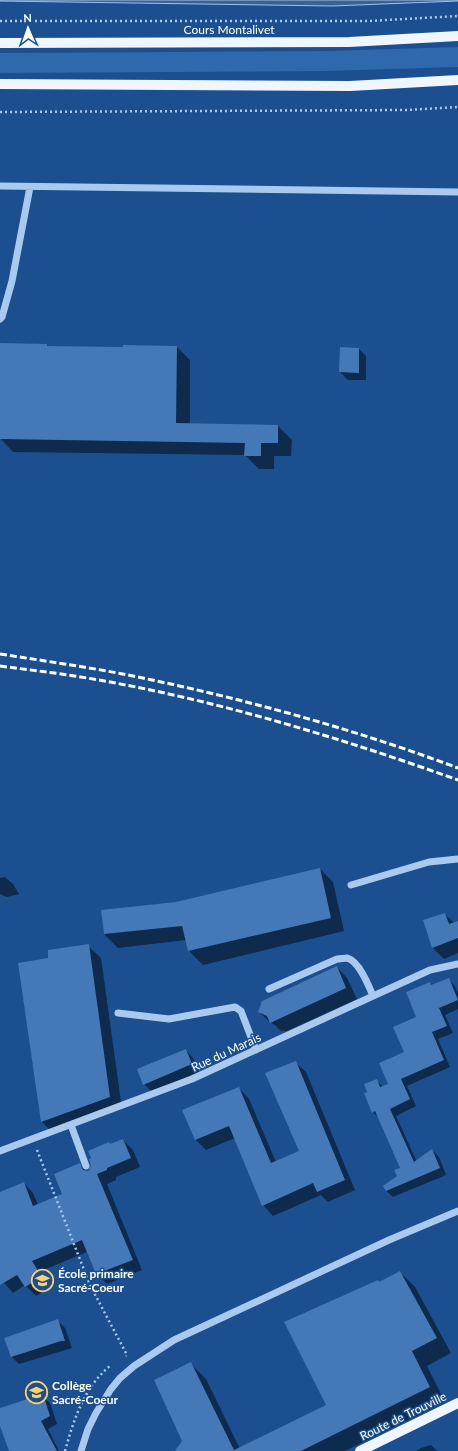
<svg xmlns="http://www.w3.org/2000/svg" width="458" height="1451" font-family="Lato,sans-serif">
	<style>
		.green { fill: #2e69ad }
		.water { fill: #3c6290; stroke: #9cc4f0 }
		.shadow { fill: #0007 }
		.building { fill: #4478b7 }
		.lines { fill: none; stroke-linecap: round; stroke-linejoin: round }
		.path { stroke: #a9c9ee; stroke-width: 2.5; stroke-dasharray: 2 3; stroke-linecap: butt }
		.minor { stroke: #a9c9ee; stroke-width: 7 }
		.major { stroke: #f0f6ff; stroke-width: 10 }
		.rail { stroke: #fff; stroke-width: 3; stroke-dasharray: 7 3; stroke-linecap: butt }
		.labels { text-anchor: middle; dominant-baseline: central; stroke-width: 3; stroke-linejoin: round; paint-order: stroke }
		.street-label { font-size: 12px; fill: #fff; stroke: #1b4f8f }
		.poi-label { font-size: 12px; font-weight: bold; fill: #fff; stroke: #1b4f8f; text-anchor: start }
	</style>
	<rect width="100%" height="100%" fill="#1b4f8f"/>
	<path class="green" d="M458 47V67L325 71 0 73V53L329 51Z"/>
	<path class="water" d="M0 0H458V1L332 6 0 1Z"/>
	<path class="shadow" d="M47 345 49 347 124 348 177 347 190 360V424L278 426 292 440 291 456H274V469H259L245 455 13 452 0 438Z
		M359 349 366 356V380H348L340 372Z
		M320 869 333 882 344 931 203 965 189 951 186 940 118 948 104 934 102 911 177 903Z
		M5 877 13 884 19 894 7 897 0 894V878Z
		M445 914 454 923 458 922V953L444 959 433 948Z
		M88 946 101 958 122 1109 54 1134 42 1122 19 964 50 959Z
		M337 967 347 978 357 999 287 1031H281L275 1025 270 1022 259 1012Z
		M448 979 455 986 458 993V1009L445 1015 453 1033 438 1039 450 1067 407 1086 416 1106 396 1116 417 1162 432 1150 439 1157 446 1175 393 1197 386 1191 398 1176 401 1168 380 1119 373 1112 376 1080 383 1087 389 1084 405 1053 430 983 432 986Z
		M186 1050 193 1058 199 1072 152 1092 144 1084Z
		M295 1062 306 1072 355 1190 328 1202 321 1195 273 1216 263 1205 235 1138 206 1150 195 1139 239 1088 249 1099 276 1162 301 1152Z
		M123 1140 133 1150 140 1167 116 1177V1180L107 1184 142 1270 107 1284 97 1274 87 1252 41 1271 51 1287 36 1296 25 1285 13 1293 0 1278V1193L24 1183 33 1193 38 1205 63 1195 79 1164 86 1171 89 1172 111 1145Z
		M400 1272 415 1287 451 1353 427 1366 445 1402 345 1451H179L183 1441 191 1364 206 1379 240 1449 327 1406 380 1283Z
		M58 1321 65 1328 72 1348 19 1364 12 1357 6 1338Z
		M42 1396 50 1403 57 1424 48 1429 59 1451H10L0 1421V1409Z
		M431 1445 437 1451H416L421 1448Z"/>
	<path class="building" d="M0 343 47 344V346L123 347V345L177 346 176 423 278 425V443H261V456H244L245 443 0 439Z
		M340 347 359 348V373L339 372Z
		M320 868 331 918 188 951 182 926 104 934 101 910 176 902Z
		M445 913 449 924 458 921V938L432 948 423 920Z
		M89 944 110 1097 41 1122 18 963 48 958V950Z
		M337 966 346 988 270 1023 267 1016 258 1012 262 1001Z
		M449 978 458 1000 439 1008 447 1026 432 1032 444 1060 401 1079 410 1099 390 1109 414 1162 432 1149 440 1168 386 1191 383 1186 397 1176 394 1170 400 1168 375 1111 372 1113 364 1093 367 1092 364 1084 377 1079 380 1087 388 1084 379 1063 404 1052 393 1027 416 1017 406 992 430 982 431 985Z
		M186 1049 192 1064 143 1085 137 1069Z
		M296 1061 345 1180 317 1192 313 1183 262 1206 229 1126 195 1140 182 1110 239 1087 271 1163 299 1151 265 1073Z
		M123 1139 131 1158 107 1168V1170L97 1174 133 1260 96 1274 82 1240 32 1261 42 1277 25 1287 17 1275 0 1285V1192L24 1182 33 1206 62 1194 54 1174 80 1163 83 1170 88 1171 91 1166 89 1159 91 1158 88 1151 109 1142 110 1144Z
		M400 1271 437 1338 412 1351 430 1387 301 1451H175L182 1441 154 1380 191 1362 234 1450 326 1405 284 1322 378 1280 379 1282Z
		M58 1319 65 1341H61L11 1357 4 1338Z
		M43 1394 50 1416 41 1421 57 1451H9L0 1426V1408Z"/>
	<g class="lines">
		<path class="path" d="M0 21H369L458 16
			M0 112 407 110 458 107
			M37 1150 90 1285 127 1355 126 1356
			M65 1451C74 1419 84 1387 111 1365"/>
		<path class="minor" d="M0 186 458 192
			M0 319 2 317 12 281 30 187
			M351 885 429 862 458 859
			M269 989 337 959C340 959 344 958 347 958 359 961 369 986 373 996
			M118 1013 169 1019 235 1007 241 1011 256 1050
			M71 1125 86 1166
			M0 1151 192 1079 430 970 458 964
			M81 1451 88 1429 96 1413 111 1389 120 1378 134 1366 174 1340 389 1240 458 1211"/>
		<path class="major" d="M0 43 349 42 458 36
			M0 84 350 86 458 80
			M360 1451 458 1403"/>
		<path class="rail" d="M0 654C51 662 102 669 152 680 256 702 359 731 458 768
			M0 666C29 670 58 673 87 678 213 699 338 737 458 780"/>
	</g>
	<defs>
		<symbol id="school-ring" viewBox="-11 -11 22 22"><circle r="9.5" fill="#1b4f8f" stroke="#ffd166" stroke-width="1.5"/><path d="M0-5L7-2L0 1L-7-2ZM-4 1L0 2.5L4 1V4Q0 6-4 4Z" fill="#ffd166"/></symbol>
	</defs>
	<g fill-rule="evenodd">
		<use href="#school-ring" x="30" y="1268" width="25" height="25"/>
		<use href="#school-ring" x="24" y="1380" width="25" height="25"/>
	</g>
	<g class="labels">
		<g class="street-label">
			<text x="229" y="29">Cours Montalivet</text>
			<text transform="translate(226 1052) rotate(-25)">Rue du Marais</text>
			<text transform="translate(403 1416) rotate(-26)">Route de Trouville</text>
		</g>
		<g class="poi-label">
			<text x="58" y="1273">École primaire<tspan x="58" dy="14">Sacré-Coeur</tspan></text>
			<text x="52" y="1385">Collège<tspan x="52" dy="14">Sacré-Coeur</tspan></text>
		</g>
	</g>
	<g transform="translate(28 28) rotate(358)" stroke="#1b4f8f" stroke-width="3" paint-order="stroke">
	<path d="M0-3L7 15L0 10L-7 15Z" fill="#ffffff"/>
	<text y="-6" font-size="11" font-weight="bold" text-anchor="middle" fill="#ffffff">N</text>
	</g>
</svg>
